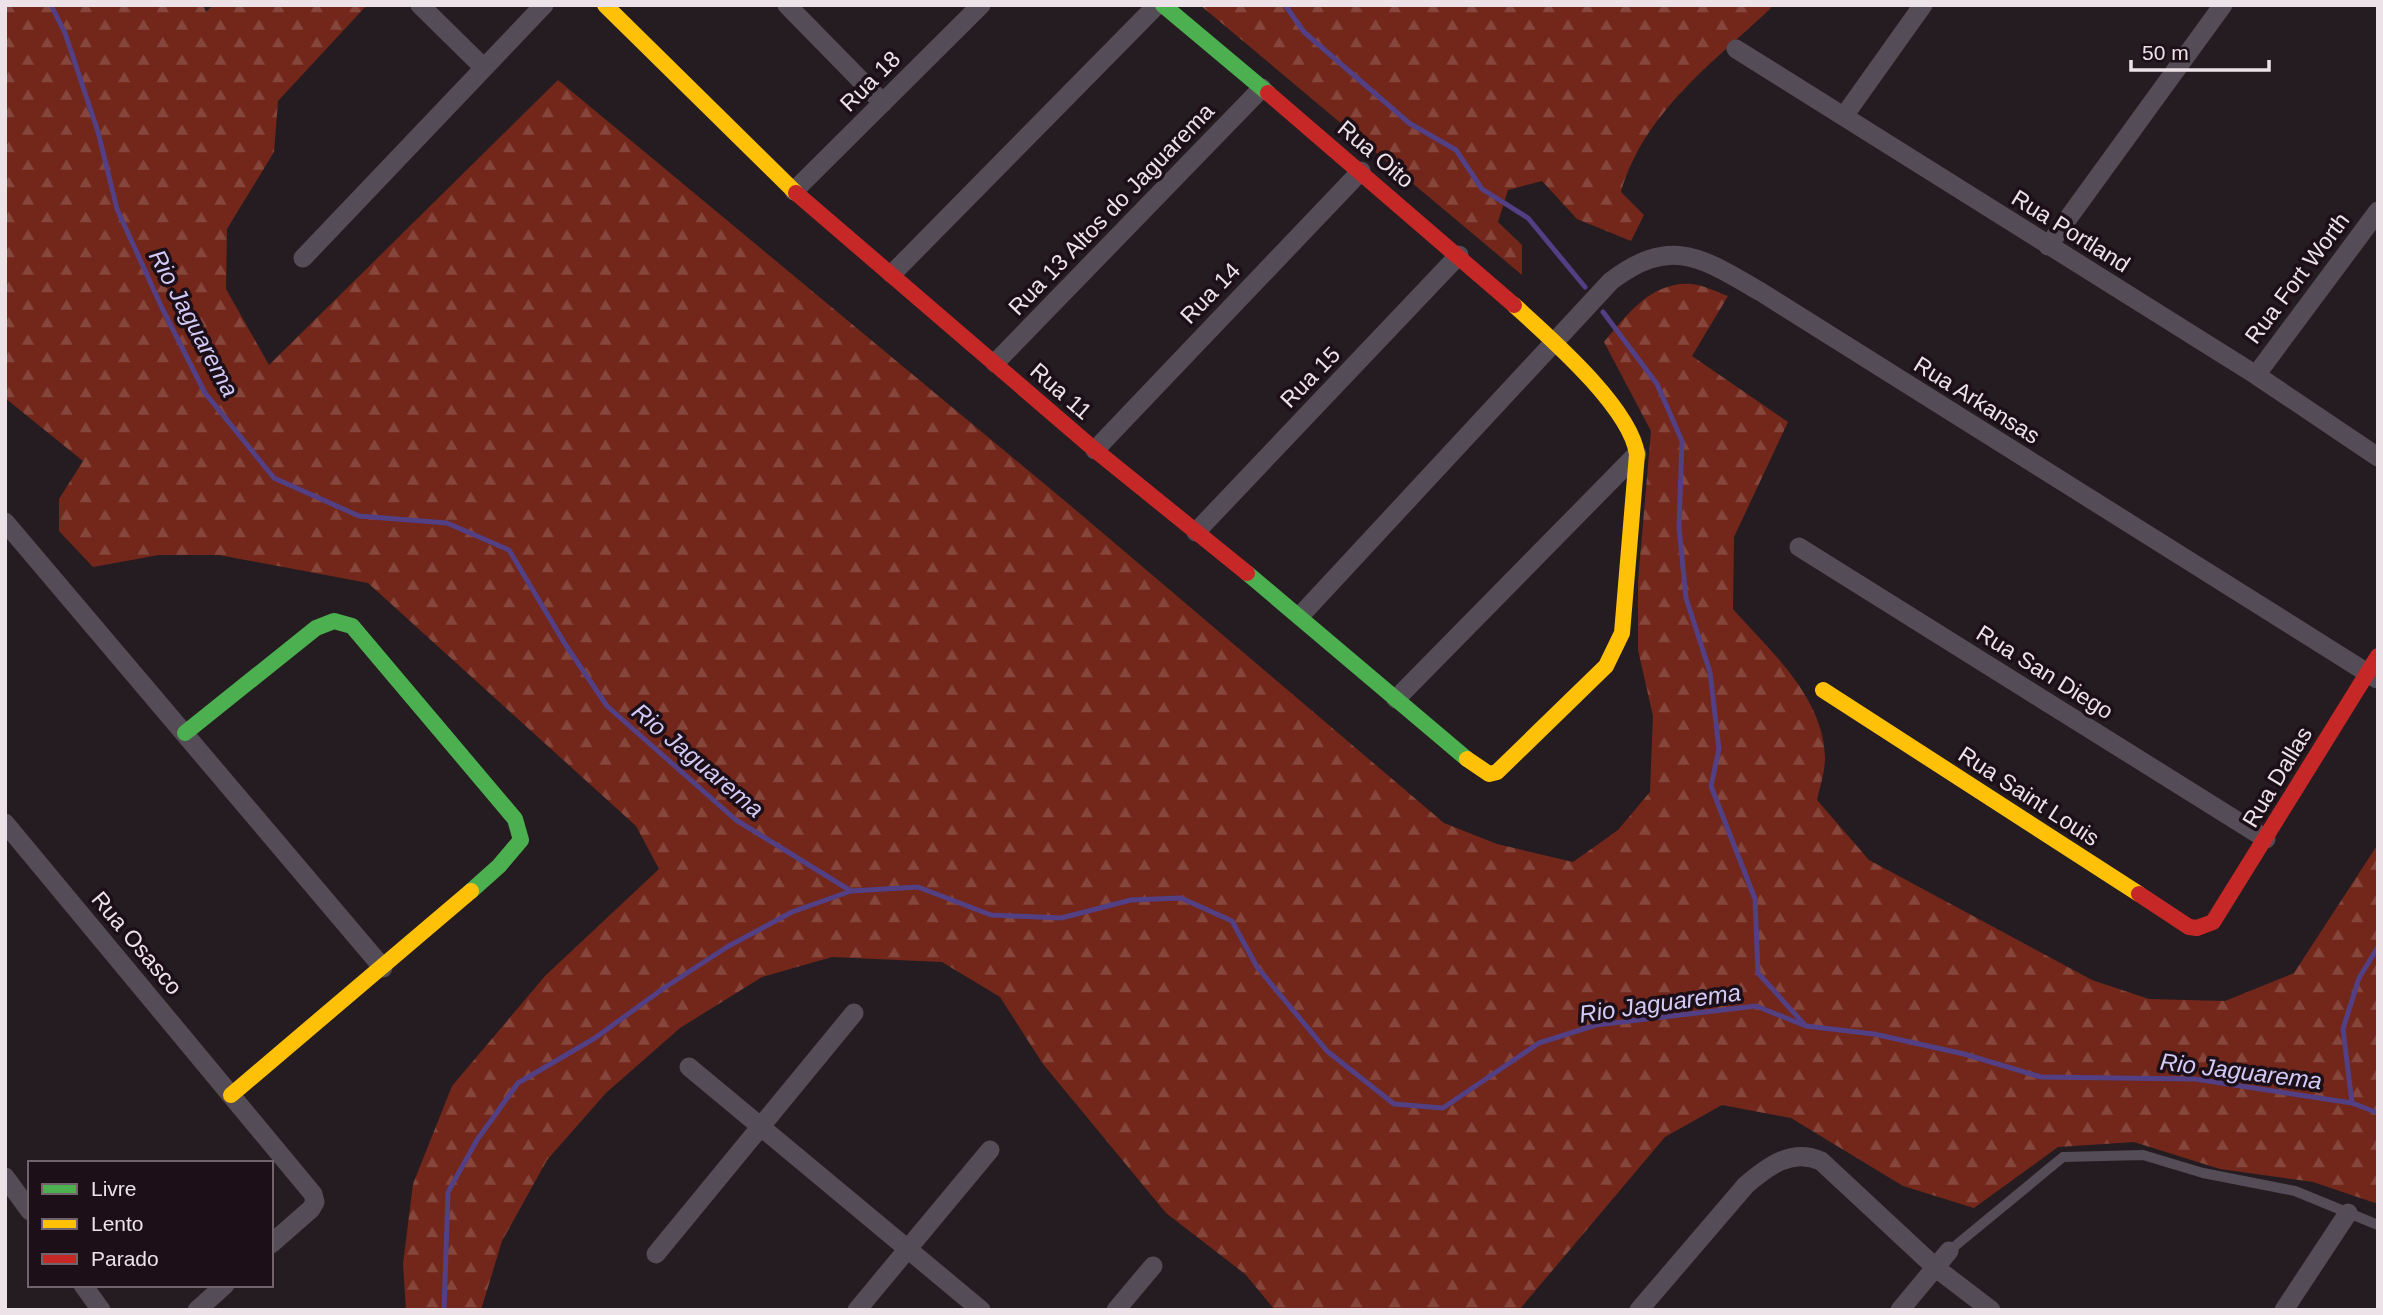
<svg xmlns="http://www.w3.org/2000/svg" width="2383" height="1315" font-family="Arial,sans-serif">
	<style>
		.forest { fill: url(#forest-firs) }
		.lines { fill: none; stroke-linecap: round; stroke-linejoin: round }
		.stream { stroke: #523f84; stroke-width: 5 }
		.lane { stroke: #544c56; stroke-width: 10 }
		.street { stroke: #544c56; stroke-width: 19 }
		.fast { stroke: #4caf50; stroke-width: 16 }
		.slow { stroke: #ffc107; stroke-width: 16 }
		.jam { stroke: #c62828; stroke-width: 16 }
		.labels { text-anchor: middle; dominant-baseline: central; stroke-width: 7; stroke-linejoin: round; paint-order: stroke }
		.street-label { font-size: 23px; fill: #ede2e8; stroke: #1d0f18 }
		.water-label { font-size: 24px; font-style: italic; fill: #d2cbf7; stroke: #1d0f18 }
	</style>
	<defs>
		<pattern id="forest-firs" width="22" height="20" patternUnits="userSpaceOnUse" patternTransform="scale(1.75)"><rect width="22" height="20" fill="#72271a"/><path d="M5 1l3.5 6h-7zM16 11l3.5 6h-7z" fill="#86463b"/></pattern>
	</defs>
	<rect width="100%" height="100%" fill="#241c20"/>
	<path class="forest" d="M5 5H203L206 12 213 5H367L278 101 274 152 227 229 226 289 269 365 558 80 1071 506 1444 823 1497 844 1573 862 1618 830 1650 792 1653 716 1638 650V581L1651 431 1604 342C1627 315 1651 281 1692 284 1703 285 1717 292 1728 296L1692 356 1788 422 1734 537 1733 609C1770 651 1824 697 1825 758 1825 771 1820 787 1817 800L1869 860 2092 980 2149 999 2225 1001 2294 973 2378 844V1204L2313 1182 2220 1169 2134 1142 2058 1147 1974 1208 1903 1186 1791 1118 1722 1105 1665 1137 1519 1310H1275L1245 1274 1166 1213 1043 1064 1000 997 942 962 832 957 762 977 680 1028 606 1093 547 1160 502 1241 481 1310H406L403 1264 413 1184 452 1086 545 976 659 869 636 826 368 583 219 555H159L93 567 59 531V499L83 461 5 398Z
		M1200 5H1769L1771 8C1713 63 1644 112 1621 192L1644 215 1631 241 1577 219 1542 181 1508 190 1498 222 1522 245V275Z"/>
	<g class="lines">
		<path class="stream" d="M51 5 65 33 98 132 117 209 162 308 205 393 274 478 359 516 447 523 509 550 565 644 607 706 736 820 851 891 918 887 991 915 1061 918 1131 900 1181 898 1232 921 1257 967 1327 1051 1394 1104 1443 1108 1539 1043 1596 1025 1756 1006 1806 1026 1874 1034 1964 1054 2041 1077 2195 1079 2352 1103 2378 1113
			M1285 5 1304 32 1409 123 1456 150 1482 189 1528 218 1585 287
			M1603 312 1657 384 1682 441 1679 527 1686 598 1710 672 1719 749 1711 786 1755 899 1758 973 1804 1024
			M2352 1103 2343 1029 2359 978 2378 947
			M444 1310 448 1192 477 1140 518 1083 595 1038 664 988 727 947 792 912 851 891"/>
		<path class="lane" d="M1949 1251 2063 1157 2143 1155 2203 1173 2295 1191 2378 1225"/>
		<path class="street" d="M420 5 484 68
			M787 5 883 103
			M1736 49 2256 375 2378 457
			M1844 116 1923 5
			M794 191 981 5
			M2048 246 2223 5
			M303 258 544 5
			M892 274 1157 5
			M995 363 1262 88
			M2256 375 2378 211
			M1095 450 1361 171
			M5 522 383 968
			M1196 532 1459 255
			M1799 547 2266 839
			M1300 616 1611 281C1672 235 1702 258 1761 292L2377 679
			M1396 699 1637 454
			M5 823 313 1194 315 1202 311 1209 271 1244
			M689 1067 981 1310
			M5 1177 30 1211
			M656 1254 854 1013
			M83 1285 101 1310
			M197 1310 225 1285
			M857 1310 990 1150
			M1116 1310 1153 1266
			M1639 1310 1746 1185C1768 1166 1792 1148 1821 1161L1936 1268 1991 1310
			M1900 1310 1949 1251
			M2284 1310 2348 1213"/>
		<path class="fast" d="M1163 5 1268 93
			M1247 573 1467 759
			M185 733 316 628 334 621 352 626 515 819 521 840 499 866 471 891"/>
		<path class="slow" d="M605 5 796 193
			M1823 690 2139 894
			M1467 759 1489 774 1497 772 1606 666 1622 633 1637 454C1630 407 1549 337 1514 305
			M231 1095 471 891"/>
		<path class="jam" d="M1268 93 1514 305
			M796 193 1095 450 1247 573
			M2139 894 2189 927 2197 928 2213 922 2378 656"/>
	</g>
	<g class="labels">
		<g class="street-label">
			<text transform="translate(870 81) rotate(-45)">Rua 18</text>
			<text transform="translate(1376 154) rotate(40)">Rua Oito</text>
			<text transform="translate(1111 209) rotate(-46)">Rua 13 Altos do Jaguarema</text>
			<text transform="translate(2071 231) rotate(32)">Rua Portland</text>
			<text transform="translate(2297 278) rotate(-53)">Rua Fort Worth</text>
			<text transform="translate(1210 293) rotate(-46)">Rua 14</text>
			<text transform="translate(1310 377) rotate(-46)">Rua 15</text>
			<text transform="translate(1061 391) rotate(41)">Rua 11</text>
			<text transform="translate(1977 400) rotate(32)">Rua Arkansas</text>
			<text transform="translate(2045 672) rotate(32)">Rua San Diego</text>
			<text transform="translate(2277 777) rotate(-59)">Rua Dallas</text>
			<text transform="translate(2029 796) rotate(33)">Rua Saint Louis</text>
			<text transform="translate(137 943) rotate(50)">Rua Osasco</text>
		</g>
		<g class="water-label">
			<text transform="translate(194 323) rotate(62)">Rio Jaguarema</text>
			<text transform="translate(698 760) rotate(40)">Rio Jaguarema</text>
			<text transform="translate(1660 1003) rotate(-8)">Rio Jaguarema</text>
			<text transform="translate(2241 1071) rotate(7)">Rio Jaguarema</text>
		</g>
	</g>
	<rect width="2383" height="1315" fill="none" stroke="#ede2e8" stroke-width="14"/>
	<rect x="28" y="1161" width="245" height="126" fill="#1d0f18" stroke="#70636b" stroke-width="2"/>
	<rect x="42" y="1184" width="35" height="10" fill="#4caf50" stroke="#70636b" stroke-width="2"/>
	<text x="91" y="1196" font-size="21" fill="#ede2e8">Livre</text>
	<rect x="42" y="1219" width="35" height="10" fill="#ffc107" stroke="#70636b" stroke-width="2"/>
	<text x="91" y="1231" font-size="21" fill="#ede2e8">Lento</text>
	<rect x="42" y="1254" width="35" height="10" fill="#c62828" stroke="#70636b" stroke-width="2"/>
	<text x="91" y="1266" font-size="21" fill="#ede2e8">Parado</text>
	<path d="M2131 60v10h138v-10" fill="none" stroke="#ede2e8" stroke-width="3.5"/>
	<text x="2142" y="60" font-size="21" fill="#ede2e8" stroke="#1d0f18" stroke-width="5" paint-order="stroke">50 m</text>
</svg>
